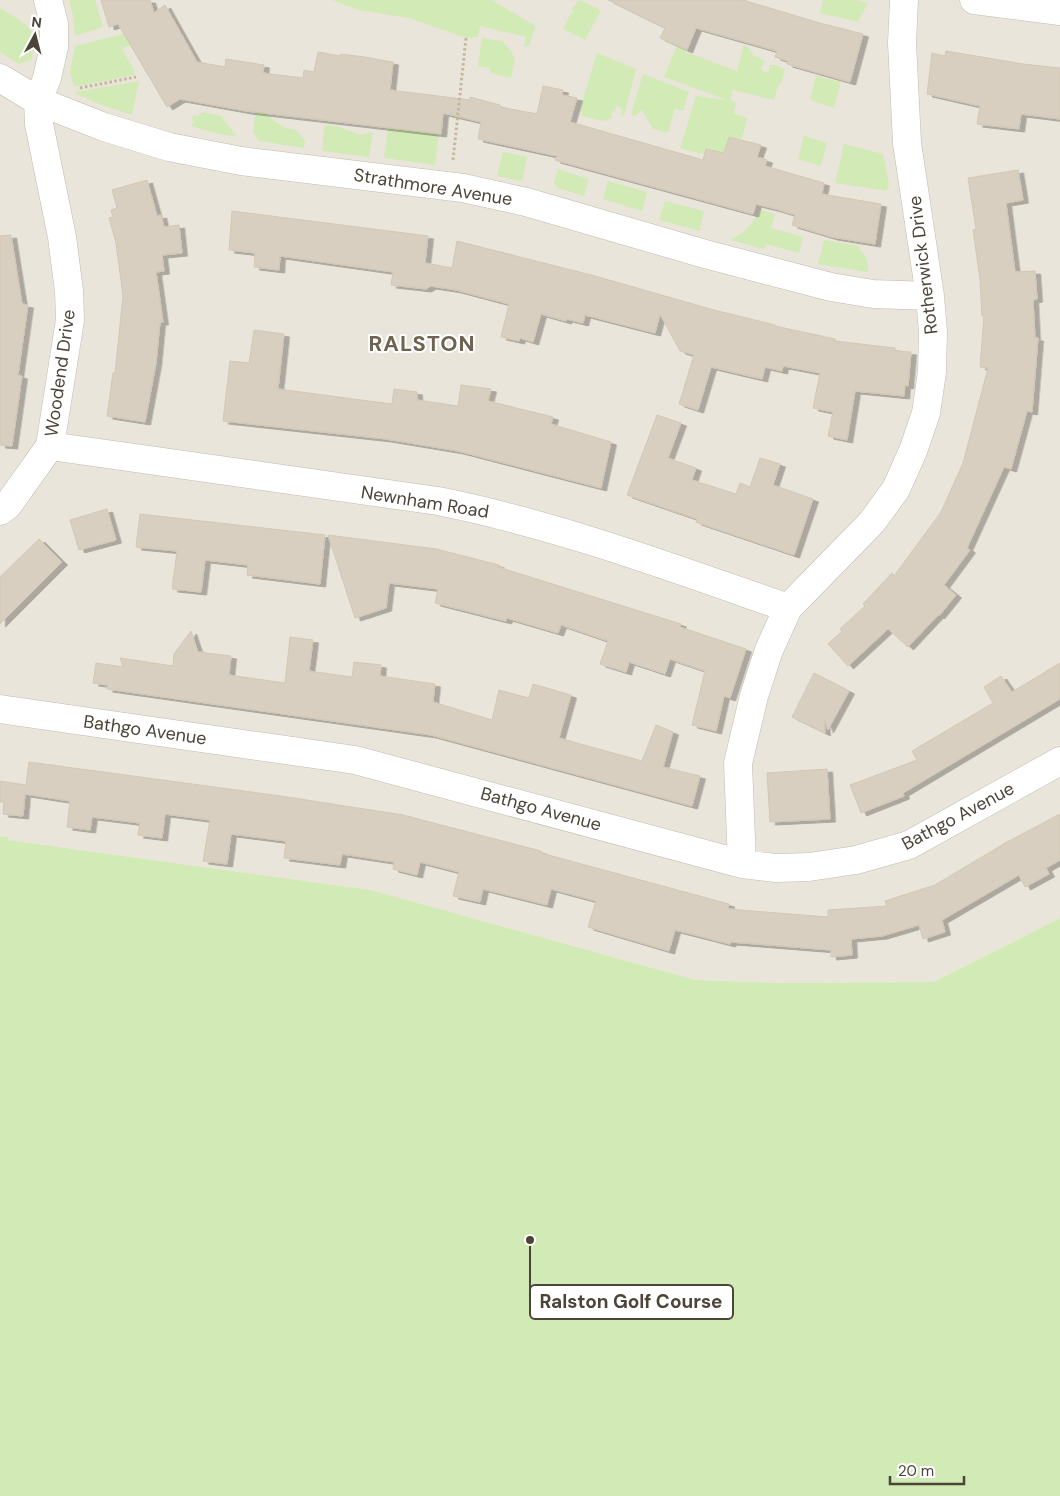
<svg xmlns="http://www.w3.org/2000/svg" width="1060" height="1496" font-family="'DM Sans',sans-serif">
	<style>
		.residential { fill: #eae5da }
		.green { fill: #d2eab5 }
		.building { fill: #d8cfc1; stroke: #d3c7b4; filter: url(#shadow) }
		.lines { fill: none; stroke-linecap: round; stroke-linejoin: round }
		.minor-casing { stroke: #c2bbae; stroke-width: 29 }
		.path { stroke: #c4b79f; stroke-width: 3; stroke-dasharray: 2.5 2.5; stroke-linecap: butt }
		.minor { stroke: #fff; stroke-width: 28 }
		.labels { text-anchor: middle; dominant-baseline: central; stroke-width: 4; stroke-linejoin: round; paint-order: stroke }
		.street-label { font-size: 18px; fill: #4b4439; stroke: #fff }
		.district-label { font-size: 22px; font-weight: bold; letter-spacing: 1px; fill: #6e6250; stroke: #fff }
		.leader { fill: none; stroke: #4b4439; stroke-width: 2 }
		.callout-dot { fill: #4b4439; stroke: #fff; stroke-width: 2 }
		.callout { fill: #fff; stroke: #4b4439; stroke-width: 2 }
		.callout-label { font-size: 19px; text-anchor: middle; font-weight: bold; fill: #4b4439 }
	</style>
	<defs>
		<filter id="shadow"><feDropShadow dx="5.5" dy="3" stdDeviation="0" flood-color="#0004"/></filter>
	</defs>
	<rect width="100%" height="100%" fill="#f6f3ec"/>
	<path class="residential" d="M0 0H1060V918L933 982 778 983 696 980 371 890 8 840 7 837 0 836Z"/>
	<path class="green" d="M69 0H95L103 27 75 36 73 16Z
		M332 0H492L536 26 529 46H524L526 37 480 26 478 37 466 38 409 18 358 10Z
		M579 0 601 10 585 40 563 29 571 13 574 12 572 9Z
		M823 0H856L868 3 858 22 820 13Z
		M0 8C24 23 41 28 31 60L19 64 0 52Z
		M147 28 135 44 122 48 135 72 133 75 74 87 70 72 75 46Z
		M482 38 502 41 511 51 515 59 511 78 490 73V68L478 66Z
		M677 45 686 49 685 52 737 71 744 45 749 48 753 55 765 61 761 69 764 73 769 71V65H776L785 69 781 84 778 85 774 100 733 90 730 101 737 102 733 113 747 118 742 139 729 137 724 153 707 149 705 155 680 148 696 96 727 100 664 77Z
		M597 53 636 69 624 116 621 115 622 108 616 106 614 111H612L611 118 604 121 582 116 580 109Z
		M643 74 689 92 683 111 675 108 668 133 653 129 642 110 635 116 631 114Z
		M816 76 841 82 834 108 810 100Z
		M139 81 132 115 102 105 76 94 75 92Z
		M257 101 264 102 268 115 274 121 286 128 296 130 305 141 304 148 259 141 253 132Z
		M202 112 221 116 237 137 215 133 191 126 194 121 191 118 194 115 198 116Z
		M325 125 337 126 360 135 373 132 369 157 322 151Z
		M388 127 439 134 435 165 384 158Z
		M804 136 827 143 821 166 798 159Z
		M844 144 883 154 889 184 887 191 835 183Z
		M503 152 527 157 522 181 497 176Z
		M558 169 589 179 584 196 558 188 554 183Z
		M608 181 647 192 642 211 603 199Z
		M665 201 704 211 700 231 659 220Z
		M762 210 775 214 771 228 803 237 799 253 766 244 764 249 731 240 745 231Z
		M824 240 858 246 867 259 868 272 818 264Z
		M0 836 8 837V840L371 890 696 980 778 983 933 982 1060 918V1496H0Z"/>
	<path class="building" d="M101 0H150L154 13 165 5 197 62 225 67 226 59 264 65 263 73 303 78 304 70 314 72 318 52 340 56 341 54 364 57 393 62 390 90 470 100V97L500 105V107L537 114 543 86 563 90 562 95 577 98 570 122 703 160 706 149 724 153 729 137 761 145 757 157 767 160 765 166 824 183 822 194 881 204 875 244 832 237 792 225 795 215 776 209 756 204 753 214 555 160 557 156 478 139 481 122 443 113 441 134 246 111 180 99 167 107 118 24 109 27Z
		M608 0H743L820 23 863 34 850 82 787 64 788 61 775 57 777 51 696 28 687 50 660 38 665 28Z
		M946 51 1023 64 1060 68V119L1021 114 1019 129 977 124 980 106 927 94 932 53 945 56Z
		M1018 170 1023 200 1006 203 1015 272 1035 271 1037 299 1033 300 1035 338H1038L1032 412 1027 411 1011 469 1004 467 967 548 970 550 944 585 956 595 939 616 938 615 908 647 888 629 848 666 828 644 842 631 840 629 865 606 863 604 892 573 894 576 941 512 963 463 988 368 980 367 984 316H982L980 279 973 230 976 229 968 178Z
		M147 180 157 216 161 215 164 227 179 225 182 253 162 255 164 271 156 272 163 322H160L156 363 145 422 107 416 113 373H115L123 296 116 243 109 218 113 217 111 210 117 208 112 190Z
		M232 211 428 236 425 263 452 268 457 241 595 276 714 310 775 325V326L835 339 834 341 895 348V351L911 352 908 386 905 385 904 396 855 391 847 440 828 436 833 412 813 408 820 373 783 366 782 371 765 367 762 379 711 367 698 410 679 404 694 355 680 351 660 314 655 333 585 315 583 323 567 319 566 321 541 314 533 342 520 338 519 341 501 337 509 304 456 290 431 286 426 289 391 285 393 272 280 256 279 270 254 267 255 253 229 250Z
		M11 235 22 304 28 305 18 375 22 376 12 446 0 445V236Z
		M254 330 284 334 278 389 392 404 394 389 417 392V400L458 406 461 385 491 389 488 401 553 417 551 424 611 442 601 488 458 451 386 439 223 421 230 361 249 363Z
		M657 415 681 423 668 458 696 468 692 480 736 494 740 483 750 487 760 458 780 464 773 485 813 499 794 555 696 522 697 519 627 495Z
		M107 509 116 540 79 550 70 520Z
		M140 514 325 535 320 584 247 575 248 565 205 560 201 592 172 589 177 551 136 547Z
		M328 535 436 549 499 565 498 567 681 624 680 627 746 649 730 698 724 696 716 731 692 725 705 671 670 659 665 674 629 662 626 672 600 664 608 641 561 625 558 633 507 618 506 621 435 603 438 589 389 583 386 608 355 618Z
		M39 539 62 562 0 624V577Z
		M191 631 198 652 231 656 229 675 285 683 290 637 313 640 309 671 352 677 354 662 381 665 380 676 435 684 433 702 492 720 499 690 529 698 533 684 571 695 559 738 642 761 656 725 673 732 663 767 700 776 692 806 431 735 107 689 108 685 93 683 96 663 123 667 120 658 173 666 174 654Z
		M1060 663V699L903 793 904 796 861 813 850 785 917 760 912 751 993 703 984 687 1001 676 1012 692Z
		M814 673 849 691 828 730 824 719 825 733 792 717Z
		M29 762 281 796 403 815 541 851V853L729 904 728 909 828 917V910L887 906 885 901 935 885 1007 842 1060 814V860L1046 868 1049 874 1025 887 1019 875 942 920 945 932 923 939 919 925 882 936 851 939 852 955 831 957V950L731 942 730 944 675 930 669 951 588 927 596 901 551 889 547 905 483 889 480 902 453 896 459 872 420 862 417 875 393 869 394 862 342 854 340 865 284 858 286 841 231 834 227 864 203 861 210 820 165 814 162 838 138 835 140 823 92 817 90 830 67 827 70 801 25 794 23 816 3 814 4 802H0V781L26 785Z
		M827 769 830 819 770 822 767 773Z"/>
	<g class="lines">
		<defs>
			<path id="minor" d="M974 0 1060 11
				M0 78 38 101 104 127 169 147 241 161 463 188 526 202 705 254 831 287 873 294 930 296
				M50 446 438 501C558 525 673 568 788 608
				M0 511 8 505 50 446 70 320 69 291 62 237 39 124 38 101 47 78 54 47V24L48 0
				M0 709 355 760 742 864 776 868 809 867 856 860 909 845 1060 761
				M742 864 738 763 754 696 769 650 788 608 872 522 896 489 913 451 926 413 932 372 933 332 930 296 907 143 902 43 904 0"/>
		</defs>
		<use href="#minor" class="minor-casing"/>
		<path class="path" d="M80 88 136 77
			M453 160 466 38"/>
		<use href="#minor" class="minor"/>
	</g>
	<g class="labels">
		<g class="street-label">
			<text transform="translate(433 187) rotate(9)">Strathmore Avenue</text>
			<text transform="translate(923 265) rotate(-97)">Rotherwick Drive</text>
			<text transform="translate(60 373) rotate(-82)">Woodend Drive</text>
			<text transform="translate(425 502) rotate(9)">Newnham Road</text>
			<text transform="translate(145 730) rotate(8)">Bathgo Avenue</text>
			<text transform="translate(541 809) rotate(15)">Bathgo Avenue</text>
			<text transform="translate(958 816) rotate(-28)">Bathgo Avenue</text>
		</g>
		<g class="district-label">
			<text x="422" y="343">RALSTON</text>
		</g>
	</g>
	<path class="leader" d="M530 1240L530 1302"/>
	<circle class="callout-dot" cx="530" cy="1240" r="5"/>
	<rect class="callout" x="530" y="1285" width="203" height="34" rx="5"/>
	<g class="callout-label">
		<text x="631" y="1308">Ralston Golf Course</text>
	</g>
	<g transform="translate(35 35) rotate(7)" stroke="#ffffff" stroke-width="4" paint-order="stroke">
	<path d="M0-4L9 19L0 12L-9 19Z" fill="#4b4439"/>
	<text y="-8" font-size="14" font-weight="bold" text-anchor="middle" fill="#4b4439">N</text>
	</g>
	<path d="M890 1476v8h74v-8" fill="none" stroke="#4b4439" stroke-width="2.5"/>
	<text x="898" y="1476" font-size="15" fill="#4b4439" stroke="#ffffff" stroke-width="4" paint-order="stroke">20 m</text>
</svg>
